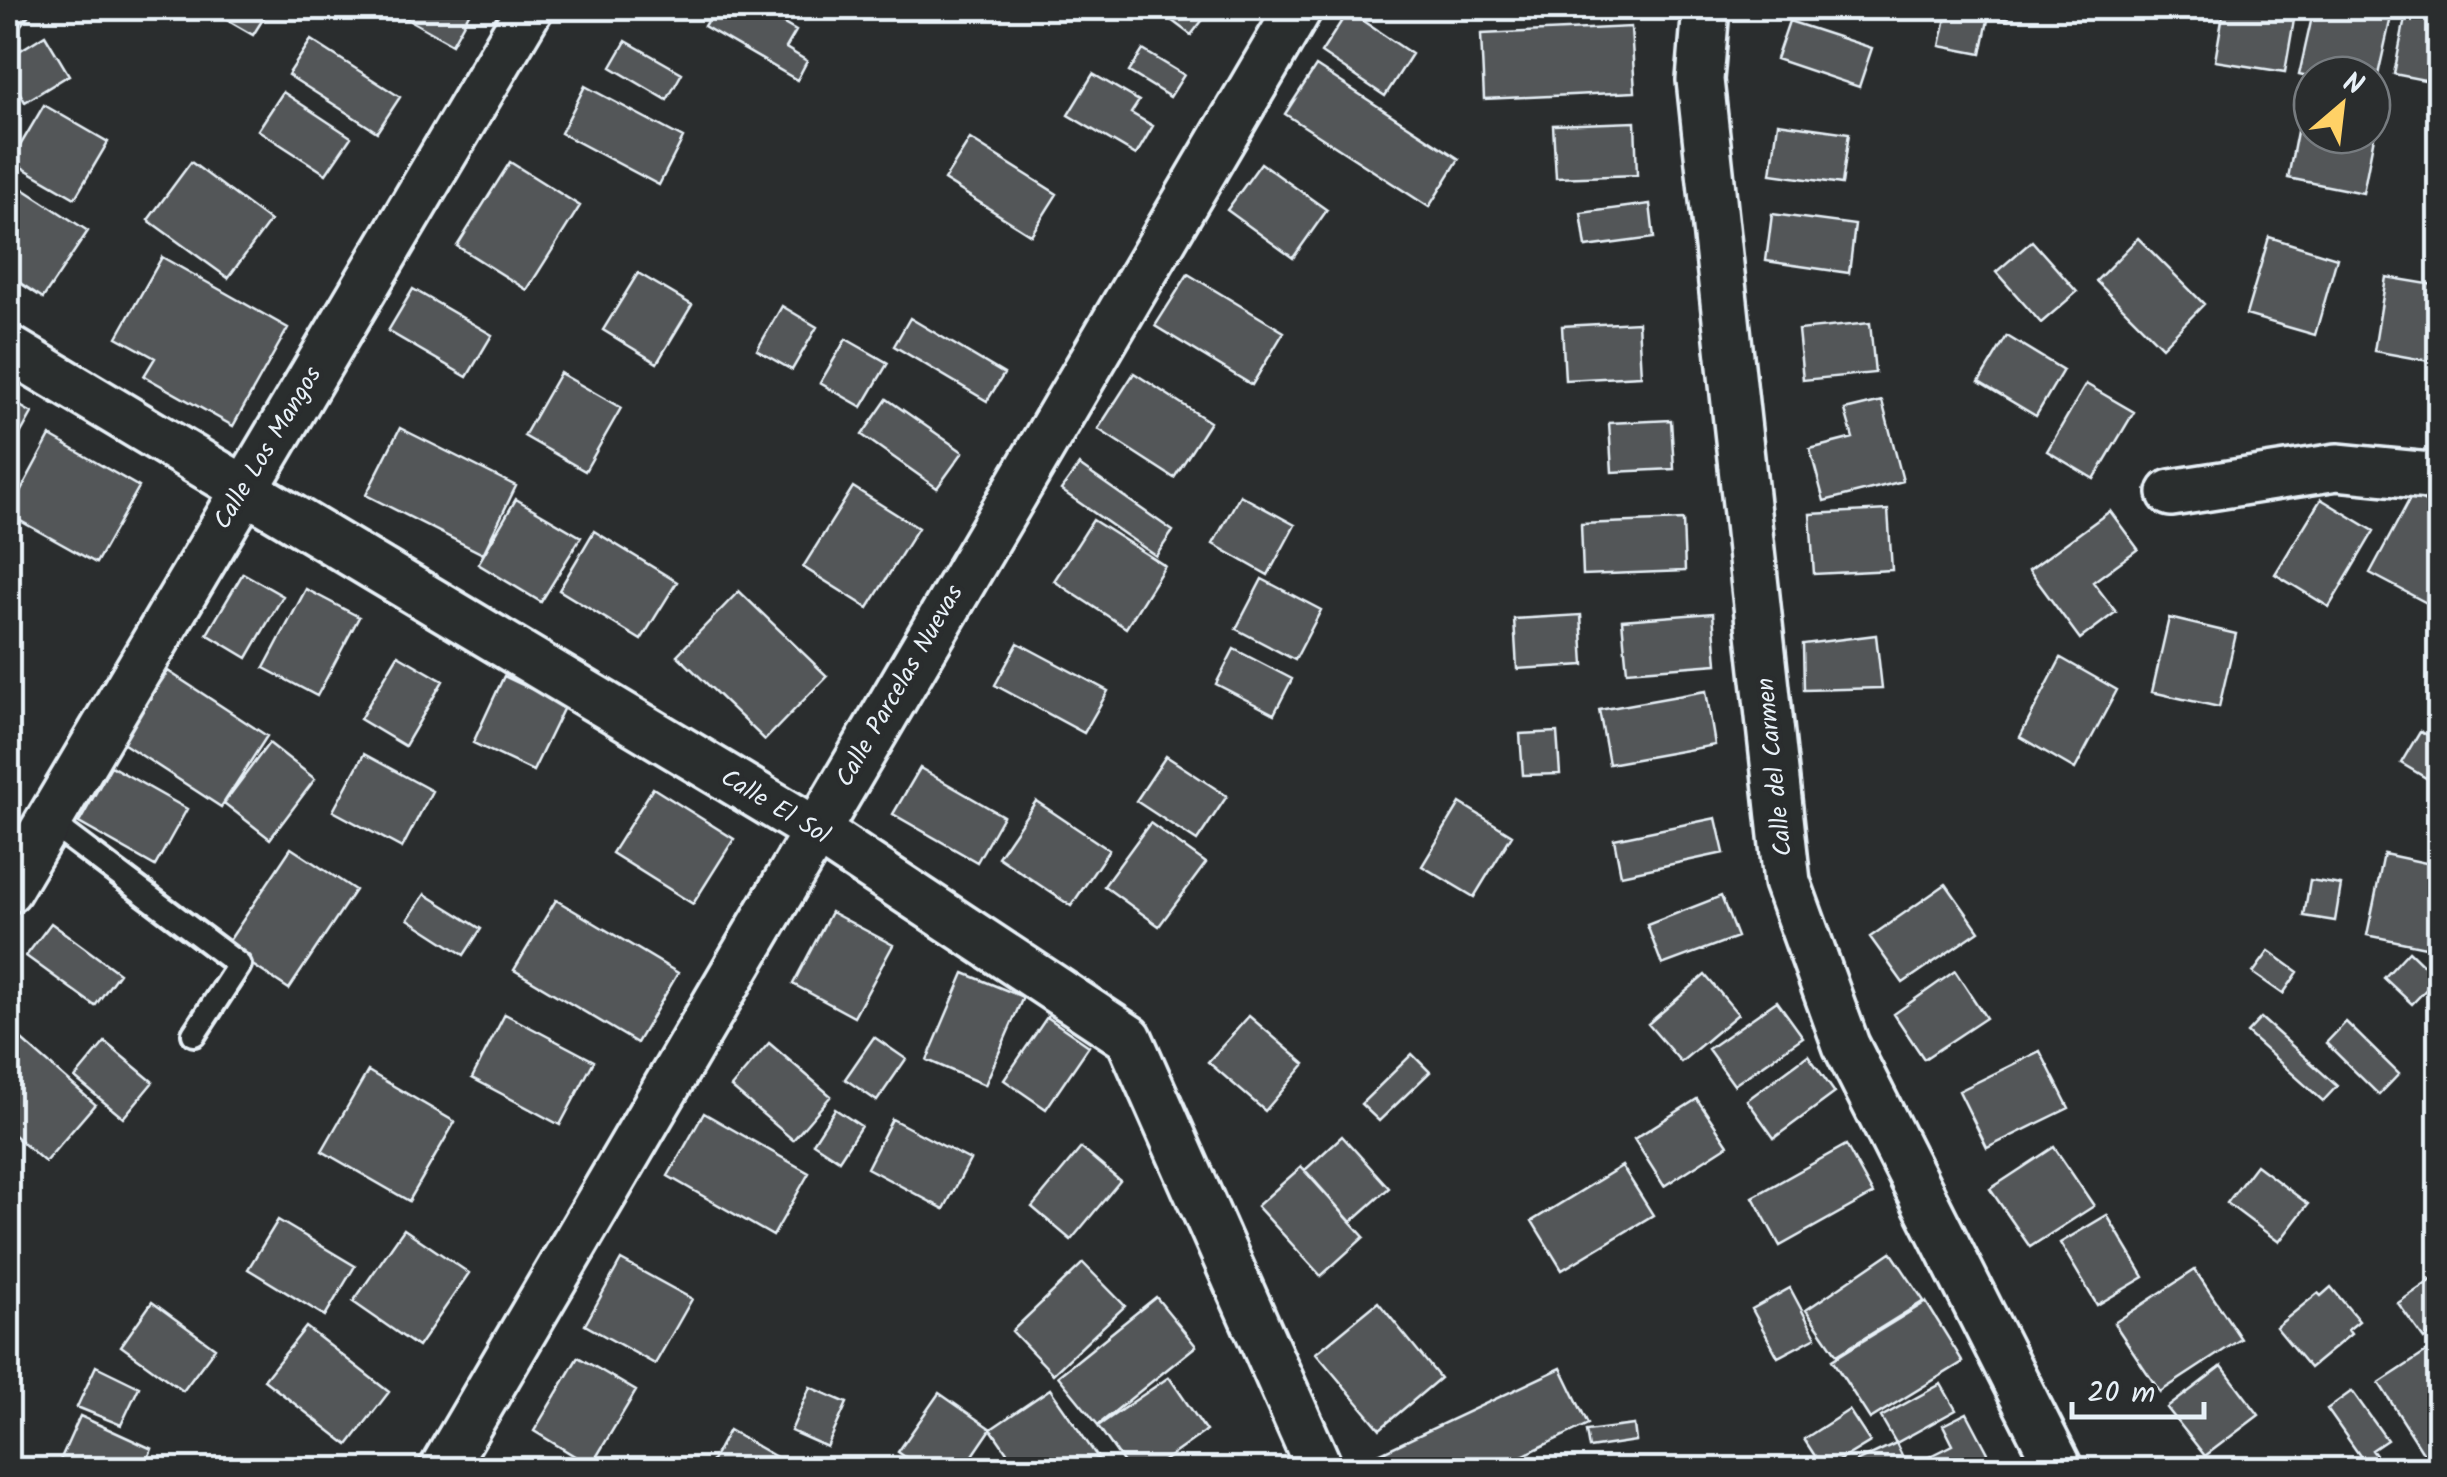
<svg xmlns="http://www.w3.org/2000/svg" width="2447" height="1477" font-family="Kalam,sans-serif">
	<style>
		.building { fill: #535759; stroke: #e8f1f8; stroke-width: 2.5 }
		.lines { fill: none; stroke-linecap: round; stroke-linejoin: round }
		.lane-casing { stroke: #e8f1f8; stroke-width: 30 }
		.street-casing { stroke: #e8f1f8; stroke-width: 52 }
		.lane { stroke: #2a2d2e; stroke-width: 22 }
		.street { stroke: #2a2d2e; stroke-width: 45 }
		.labels { text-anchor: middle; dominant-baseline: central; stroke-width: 9; stroke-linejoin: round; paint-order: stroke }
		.street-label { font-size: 25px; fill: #e8f1f8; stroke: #2a2d2e }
	</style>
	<rect width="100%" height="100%" fill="#2a2d2e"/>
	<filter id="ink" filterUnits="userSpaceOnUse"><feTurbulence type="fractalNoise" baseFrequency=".01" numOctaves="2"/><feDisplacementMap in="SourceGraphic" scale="20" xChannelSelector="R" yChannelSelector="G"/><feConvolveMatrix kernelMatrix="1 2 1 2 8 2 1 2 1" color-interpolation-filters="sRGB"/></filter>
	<g filter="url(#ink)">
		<path class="building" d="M8 8H34L8 42Z
			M206 8H270L253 35Z
			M388 8H472L452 44Z
			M715 8H756L796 31 786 48 807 61 797 80 704 26Z
			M1155 8H1212L1191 35Z
			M1948 8H2010L2008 20 1989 15 1981 54 1940 46Z
			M2054 8H2121L2119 18Z
			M2224 8H2296L2285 72 2215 61Z
			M2314 8H2393L2374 93 2372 75H2312V78L2299 75Z
			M2407 8H2440V83L2394 74Z
			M1348 11 1412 54 1385 96 1321 53Z
			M1789 21 1872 48 1859 87 1776 59Z
			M1631 27 1635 92 1484 99 1481 34Z
			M45 35 69 75 25 102 8 73V58Z
			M311 40 400 97 377 132 288 75Z
			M626 41 682 73 667 100 611 67Z
			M1143 50 1184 75 1170 97 1129 72Z
			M1316 66 1459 159 1429 207 1285 114Z
			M1093 74 1139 101 1131 113 1153 126 1136 155 1068 115Z
			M585 86 683 138 659 185 561 133Z
			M283 92 351 137 326 174 258 130Z
			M44 105 108 142 75 198 11 161Z
			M2300 116 2312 119V135H2372V130L2375 131 2363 193 2288 178Z
			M1635 122 1637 175 1556 178 1553 125Z
			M1778 123 1849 133 1842 184 1771 174Z
			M970 139 1057 194 1031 235 944 180Z
			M191 162 270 221 228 278 148 220Z
			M510 162 580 206 527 290 457 246Z
			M1261 163 1327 210 1293 258 1227 210Z
			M14 183 88 231 43 298 8 275V192Z
			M1650 204 1654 238 1586 247 1581 213Z
			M1772 214 1855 225 1849 273 1766 261Z
			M2269 237 2337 258 2315 335 2246 315Z
			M2138 238 2204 304 2162 347 2096 281Z
			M2032 241 2077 292 2041 323 1996 272Z
			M162 257 288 328 233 426 144 376 155 358 117 337Z
			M638 273 692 305 657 363 603 330Z
			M1188 274 1284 332 1252 385 1155 326Z
			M2386 277 2440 286 2429 361 2374 351Z
			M413 289 492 335 467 377 388 331Z
			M782 306 817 327 792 370 757 350Z
			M910 318 1004 374 987 401 894 346Z
			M1638 322 1641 376 1565 380 1562 326Z
			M1870 323 1875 373 1803 380 1798 330Z
			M2007 336 2063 370 2036 416 1979 382Z
			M846 339 888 363 862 407 820 383Z
			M560 373 621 408 585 471 524 436Z
			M1134 373 1210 422 1174 478 1098 429Z
			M2086 384 2134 412 2094 479 2047 451Z
			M8 399 32 413 8 456Z
			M887 399 963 452 937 488 862 435Z
			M1882 401 1903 481 1824 501 1810 449 1853 438 1845 410Z
			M1671 420 1674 469 1612 472 1609 423Z
			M400 428 516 486 483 554 366 495Z
			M50 436 139 487 96 563 8 514Z
			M1079 465 1173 531 1156 556 1061 490Z
			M853 487 918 528 868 608 803 567Z
			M1240 495 1295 525 1268 575 1213 544Z
			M2412 495 2440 510V610L2370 573Z
			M516 499 581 537 541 602 478 564Z
			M2321 499 2374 531 2329 607 2275 574Z
			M1888 510 1892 570 1814 574 1810 514Z
			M2110 511 2138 549 2093 582 2116 612 2080 639 2029 570Z
			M1093 520 1165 566 1126 628 1054 581Z
			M1683 520 1685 571 1583 575 1581 524Z
			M594 531 677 582 641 640 559 590Z
			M243 573 283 596 247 658 207 634Z
			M1262 579 1321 610 1295 660 1236 629Z
			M306 589 359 617 317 696 264 668Z
			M739 591 827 676 765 740 677 655Z
			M1713 613 1717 664 1627 671 1622 620Z
			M1581 615 1584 665 1517 669 1514 619Z
			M2169 618 2236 634 2219 707 2152 692Z
			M1876 635 1882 688 1804 690 1803 644Z
			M1018 643 1108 691 1084 733 995 685Z
			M1234 649 1292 679 1274 714 1216 684Z
			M398 655 443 681 405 746 360 719Z
			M2061 658 2117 690 2075 769 2020 737Z
			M168 671 267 736 221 807 121 742Z
			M504 676 565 705 533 771 473 743Z
			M1706 691 1715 745 1609 764 1599 710Z
			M2420 731 2440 742V755L2426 778 2401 763Z
			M1557 732 1560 774 1523 775 1520 734Z
			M269 743 315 779 270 839 224 803Z
			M364 754 432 791 402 848 333 811Z
			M1166 756 1227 796 1197 841 1136 801Z
			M111 766 187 809 155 866 79 823Z
			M920 768 1003 816 977 862 893 814Z
			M653 788 734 839 693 904 612 853Z
			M1036 801 1109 850 1071 906 998 857Z
			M1460 803 1512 835 1474 897 1422 866Z
			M1716 818 1724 853 1621 875 1614 839Z
			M1150 823 1206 863 1159 926 1104 886Z
			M291 848 355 890 289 989 225 947Z
			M2384 854 2440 866V950L2367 935Z
			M2310 880 2341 885 2335 921 2304 916Z
			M1946 884 1979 931 1903 983 1870 937Z
			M425 894 481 929 464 955 408 919Z
			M1721 896 1737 937 1662 965 1647 925Z
			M556 900 678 973 637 1043 514 970Z
			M831 912 893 945 854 1017 793 984Z
			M51 923 119 973 95 1006 26 956Z
			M2269 951 2298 972 2283 994 2253 973Z
			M2409 951 2437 978 2412 1004 2384 978Z
			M1955 971 1986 1018 1924 1059 1894 1014Z
			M964 973 1023 997 985 1085 927 1060Z
			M1705 975 1738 1014 1681 1062 1648 1024Z
			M1777 1001 1803 1037 1734 1085 1708 1049Z
			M505 1014 594 1061 560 1125 472 1078Z
			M1249 1016 1305 1064 1265 1111 1208 1062Z
			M1047 1017 1089 1046 1046 1109 1004 1080Z
			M2261 1018 2337 1086 2323 1101 2247 1033Z
			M2346 1022 2399 1074 2379 1095 2326 1043Z
			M8 1028 95 1104 45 1162 8 1130Z
			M874 1037 906 1059 877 1101 845 1079Z
			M105 1042 153 1082 123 1118 75 1078Z
			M769 1043 831 1096 793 1140 731 1087Z
			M2040 1051 2069 1108 1987 1148 1959 1091Z
			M1412 1054 1430 1072 1379 1121 1361 1104Z
			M1808 1055 1835 1093 1774 1138 1747 1100Z
			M368 1071 455 1122 409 1201 322 1151Z
			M1697 1099 1728 1145 1664 1186 1634 1139Z
			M835 1109 861 1126 839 1160 813 1143Z
			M704 1113 809 1173 773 1236 668 1176Z
			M892 1119 970 1160 944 1209 867 1168Z
			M1342 1136 1389 1188 1351 1222 1305 1170Z
			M1846 1145 1873 1194 1780 1246 1753 1197Z
			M2054 1147 2094 1206 2030 1247 1990 1189Z
			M1081 1148 1120 1181 1071 1240 1032 1207Z
			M2256 1165 2308 1204 2279 1242 2227 1203Z
			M1622 1166 1653 1215 1562 1270 1532 1221Z
			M1301 1167 1364 1237 1321 1276 1257 1206Z
			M2107 1215 2144 1277 2097 1305 2060 1243Z
			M278 1220 355 1266 325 1316 248 1269Z
			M404 1229 469 1273 418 1347 353 1302Z
			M1891 1252 1924 1301 1837 1355 1806 1310Z
			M621 1260 692 1299 655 1364 585 1325Z
			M1083 1263 1125 1306 1053 1374 1012 1331Z
			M2195 1270 2241 1339 2160 1392 2114 1323Z
			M2440 1274V1328L2424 1339 2398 1303Z
			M2331 1287 2359 1321 2348 1330 2351 1334 2310 1368 2276 1327 2318 1293 2321 1296Z
			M1790 1288 1816 1337 1778 1357 1752 1309Z
			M1156 1297 1196 1346 1098 1425 1058 1376Z
			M152 1302 215 1348 183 1391 121 1346Z
			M1378 1302 1440 1378 1380 1429 1316 1353Z
			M1926 1302 1963 1362 1870 1419 1832 1360Z
			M306 1327 389 1392 348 1445 264 1380Z
			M2428 1351 2436 1364 2440 1362V1448L2426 1457 2379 1383Z
			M578 1357 636 1391 591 1466 534 1431Z
			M96 1366 139 1387 121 1425 77 1407Z
			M2222 1366 2259 1415 2205 1456 2167 1408Z
			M1561 1368 1588 1424 1493 1470H1354L1353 1466Z
			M1169 1377 1206 1431 1151 1470H1129L1098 1426Z
			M1941 1384 1956 1410 1896 1443 1881 1417Z
			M810 1387 847 1403 827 1447 791 1431Z
			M1050 1389 1098 1458 1081 1470H1019L991 1429Z
			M2352 1391 2387 1440 2372 1450 2378 1458 2367 1466 2327 1409Z
			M939 1393 991 1429 963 1470H924L898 1452Z
			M1849 1410 1870 1442 1824 1470 1804 1439Z
			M1967 1413 1997 1470H1920L1917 1463 1953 1445 1943 1425Z
			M80 1416 152 1449 143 1470H64L57 1467Z
			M1634 1425 1636 1441 1589 1448 1586 1431Z
			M729 1430 799 1470H707Z
			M1896 1443 1909 1470H1845V1467Z"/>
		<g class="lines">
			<defs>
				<path id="lane" d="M48 821 239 965 194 1034"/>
				<path id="street" d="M1706 8 1700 80 1787 882 1846 1045 2060 1470
					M8 348 815 830 1129 1038 1320 1470
					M2171 493 2337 467 2440 477
					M8 890 530 8
					M442 1470 1299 8"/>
			</defs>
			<use href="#lane" class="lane-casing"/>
			<use href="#street" class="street-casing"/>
			<use href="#lane" class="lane"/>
			<use href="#street" class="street"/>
		</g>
	</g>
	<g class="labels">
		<g class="street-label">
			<text transform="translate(268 448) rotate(-59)">Calle Los Mangos</text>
			<text transform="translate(900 686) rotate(-60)">Calle Parcelas Nuevas</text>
			<text transform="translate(1775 767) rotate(-96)">Calle del Carmen</text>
			<text transform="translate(775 807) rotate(31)">Calle El Sol</text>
		</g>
	</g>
	<rect width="2447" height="1477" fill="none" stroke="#2a2d2e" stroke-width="40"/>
	<rect x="20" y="20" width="2407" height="1437" fill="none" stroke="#e8f1f8" stroke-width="4" filter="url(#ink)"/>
	<g transform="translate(2342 105) rotate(28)"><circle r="48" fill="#2a2d2e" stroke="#767b7f" stroke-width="2.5"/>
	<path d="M0-8L18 38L0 25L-18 38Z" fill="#ffd166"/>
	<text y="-15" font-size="28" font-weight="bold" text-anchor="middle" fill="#e8f1f8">N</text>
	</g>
	<path d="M2072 1402v15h132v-15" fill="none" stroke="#e8f1f8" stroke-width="5"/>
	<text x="2087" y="1402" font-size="30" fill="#e8f1f8" stroke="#2a2d2e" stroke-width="8" paint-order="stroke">20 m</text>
</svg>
